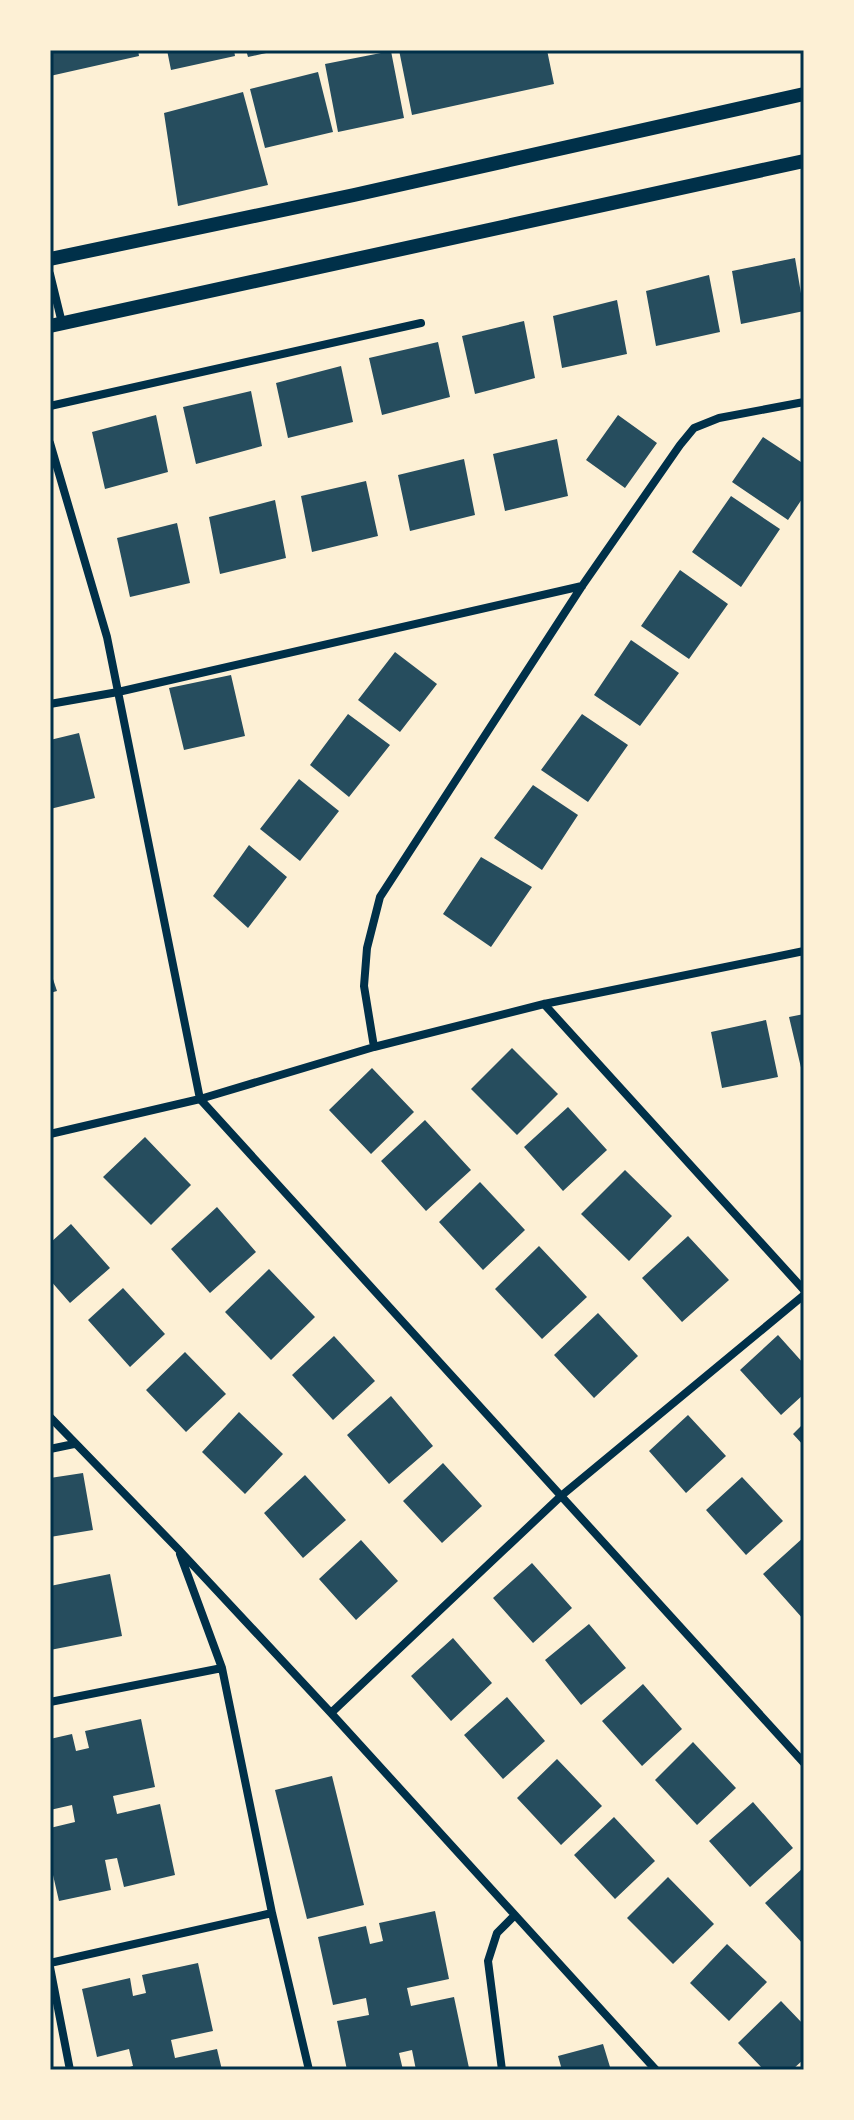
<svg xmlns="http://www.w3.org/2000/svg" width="854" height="2120" font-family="Karla,sans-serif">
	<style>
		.building { fill: #264d5e }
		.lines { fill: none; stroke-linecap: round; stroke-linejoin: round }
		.minor { stroke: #003049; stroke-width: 8 }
		.tertiary { stroke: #003049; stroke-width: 14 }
		.neatline { fill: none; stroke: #003049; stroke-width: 3 }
	</style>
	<rect width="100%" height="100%" fill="#fdf0d5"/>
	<path class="building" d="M50 50H138L139 56 50 76Z
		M167 50H234L235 56 171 70Z
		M246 50H275V51L248 57Z
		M399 50H547L554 84 412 115Z
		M391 51 404 118 338 132 325 64Z
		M318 72 333 132 265 148 250 89Z
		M243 92 268 185 178 206 164 113Z
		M795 258 804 311 741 324 732 271Z
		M709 275 720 332 656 346 646 291Z
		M617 300 627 354 562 368 553 316Z
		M524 321 535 378 475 394 462 336Z
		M438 342 450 397 382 415 369 358Z
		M341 366 353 422 288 438 276 383Z
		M251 391 262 446 196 464 183 407Z
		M156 415 168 472 105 489 92 432Z
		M618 415 657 443 625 488 586 460Z
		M763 437 804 464V496L788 520 732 482Z
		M557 439 568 496 505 511 493 454Z
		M464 459 475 515 410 531 398 475Z
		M366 481 378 536 312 552 301 496Z
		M731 496 780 529 741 587 692 552Z
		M275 500 286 558 220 574 209 517Z
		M177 523 190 583 130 597 117 538Z
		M680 570 728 604 689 659 641 626Z
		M631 640 679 673 640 726 594 695Z
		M395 652 437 684 400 732 358 700Z
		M231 675 245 736 184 750 169 688Z
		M348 714 390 745 349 797 310 765Z
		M582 714 628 745 588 802 541 770Z
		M79 733 95 798 50 809V740Z
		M299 779 339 811 300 861 260 829Z
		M533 785 578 815 542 870 494 838Z
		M249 845 287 877 248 928 213 896Z
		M481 857 532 887 491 947 443 914Z
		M50 970 57 991 50 993Z
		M804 1014V1076H803L789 1017Z
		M766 1020 778 1077 722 1088 711 1032Z
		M512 1048 558 1094 517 1135 471 1089Z
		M372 1068 414 1112 371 1154 329 1110Z
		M568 1107 607 1150 563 1191 524 1147Z
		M425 1120 471 1170 426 1211 381 1161Z
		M145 1137 191 1185 151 1225 103 1177Z
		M625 1170 672 1216 629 1261 581 1214Z
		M480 1182 525 1230 483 1270 439 1222Z
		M217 1207 256 1252 210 1293 171 1249Z
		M71 1224 110 1268 70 1303 50 1280V1243Z
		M688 1236 729 1280 682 1322 642 1278Z
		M539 1246 587 1297 542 1339 495 1289Z
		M269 1269 315 1317 271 1360 225 1312Z
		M123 1288 165 1334 130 1367 88 1320Z
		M598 1313 638 1356 594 1398 554 1355Z
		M778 1335 804 1364V1394L781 1415 740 1370Z
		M334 1336 375 1381 333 1420 292 1375Z
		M185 1352 226 1394 186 1432 146 1390Z
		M391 1396 433 1446 389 1484 347 1435Z
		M239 1412 283 1454 245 1494 202 1452Z
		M688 1415 726 1456 686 1493 649 1451Z
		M804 1423V1446L793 1434Z
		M443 1463 482 1506 442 1543 403 1501Z
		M83 1473 93 1530 50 1537V1478Z
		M305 1475 346 1520 303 1558 264 1513Z
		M742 1477 783 1521 746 1555 706 1510Z
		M804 1537V1620L763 1574Z
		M361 1540 398 1581 356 1620 319 1579Z
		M532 1563 572 1608 533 1643 493 1598Z
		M110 1574 122 1636 50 1650V1586Z
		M589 1624 626 1668 581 1705 545 1660Z
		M453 1638 492 1683 451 1721 411 1676Z
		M643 1684 682 1729 642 1766 602 1721Z
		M507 1697 545 1741 503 1779 464 1735Z
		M141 1719 155 1787 113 1796 117 1814 160 1804 175 1875 124 1887 117 1858 105 1860 111 1890 59 1901 50 1862V1828L75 1822 72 1805 50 1810V1739L72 1734 76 1751 89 1748 85 1731Z
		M693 1742 736 1788 697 1825 655 1780Z
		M557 1759 602 1806 561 1845 517 1798Z
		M332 1776 364 1905 307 1919 275 1790Z
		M753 1802 793 1848 750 1887 709 1841Z
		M614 1817 655 1861 615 1899 574 1855Z
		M804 1867V1945L765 1903Z
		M668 1877 714 1924 673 1964 627 1918Z
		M435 1911 449 1979 407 1988 411 2006 454 1997 469 2068 461 2070H416L412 2050 399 2053 403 2070H347L337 2021 369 2015 366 1998 333 2005 318 1937 366 1926 370 1944 383 1941 379 1923Z
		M727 1944 767 1982 729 2021 690 1983Z
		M198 1963 213 2031 171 2040 175 2058 217 2049 222 2070H121L133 2066 129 2049 97 2057 82 1989 130 1978 133 1996 146 1993 142 1975Z
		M781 2001 804 2025V2059L792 2070H764L738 2043Z
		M603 2044 610 2067 601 2070H562L558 2056Z"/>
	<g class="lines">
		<path class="minor" d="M50 274 62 323
			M50 406 421 323
			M50 443 107 637 200 1099 804 1763
			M50 704 118 692 582 586
			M544 1004 804 1290
			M374 1047 364 986 367 948 380 897 582 586 680 445 694 428 719 418 804 402
			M50 1134 200 1099 374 1047 544 1004 804 951
			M50 1417 178 1549 331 1713 656 2070
			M50 1449 74 1444
			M180 1554 222 1668 272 1913 309 2070
			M50 1702 222 1668
			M331 1713 561 1496 804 1295
			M50 1963 272 1913
			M50 1967 70 2070
			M502 2070 488 1961 497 1933 515 1915"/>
		<path class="tertiary" d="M50 259 354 195 804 94
			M50 326 804 161"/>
	</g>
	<rect width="854" height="2120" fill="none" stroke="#fdf0d5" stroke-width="104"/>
	<rect x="52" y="52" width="750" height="2016" class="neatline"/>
</svg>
